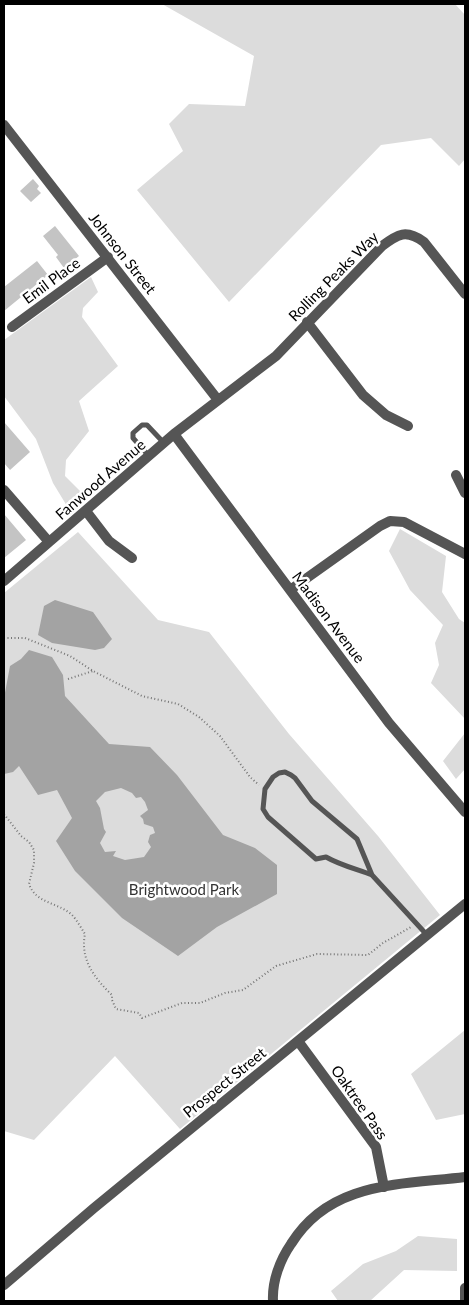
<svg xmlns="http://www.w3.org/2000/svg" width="469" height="1305" font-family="Lato,sans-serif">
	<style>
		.green { fill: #dcdcdc }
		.water { fill: #a3a3a3; fill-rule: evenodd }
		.building { fill: #c4c4c4 }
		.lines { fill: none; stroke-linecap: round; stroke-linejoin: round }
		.path { stroke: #777; stroke-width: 2; stroke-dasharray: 1 2.5; stroke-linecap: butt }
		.lane { stroke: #555; stroke-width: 5 }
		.street { stroke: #555; stroke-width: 10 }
		.labels { text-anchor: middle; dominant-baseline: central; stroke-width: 5; stroke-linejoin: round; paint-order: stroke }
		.street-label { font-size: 15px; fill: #000; stroke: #fff }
		.park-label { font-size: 15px; fill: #333; stroke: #fff }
	</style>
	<rect width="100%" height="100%" fill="#fff"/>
	<path class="green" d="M162 4H455L465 15V159L459 166 431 138 381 145 229 302 137 190 183 151 169 124 189 104 245 106 254 56Z
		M91 277 98 292 83 308 82 317 118 366 79 401 89 431 66 460 65 476 86 497 70 511 53 483 36 439 4 396V340Z
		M400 529 446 556 442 592 459 619 465 623V719L431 683 439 665 435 643 443 625 410 590 389 551Z
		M78 532 158 620 209 632 289 734 378 836 440 915 180 1129 115 1056 34 1140 4 1131V593Z
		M465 733V769L456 779 443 761Z
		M465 1030V1114L436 1120 411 1074Z
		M418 1236 457 1239V1271L404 1270 370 1301H338L331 1291 363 1264 396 1251Z"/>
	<path class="water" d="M55 600 93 612 112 639 104 648 95 650 52 643 38 635 44 606Z
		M29 650 52 657 63 675 65 696 109 744 150 747 177 775 223 835 255 848 277 865V894L217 927 178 956 122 918 75 871 56 841 72 818 57 790 38 795 19 766 13 772 4 774V698L10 666 21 659ZM121 788 132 793 136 798 141 797 145 802 148 810 140 816 143 819 144 824 153 827 155 833 150 835 148 842 151 847 144 857 125 860 113 856 116 851 105 852 100 843 106 832 104 829 100 808 96 801 105 792Z"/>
	<path class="building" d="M33 179 39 186 37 189 41 193 31 202 20 191Z
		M55 226 79 256 64 268 56 257 58 255 43 236Z
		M37 261 48 275 4 311V287Z
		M4 422 30 452 10 470 4 463Z
		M4 514 26 540 4 558Z"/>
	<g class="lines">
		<path class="path" d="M4 638H25L70 656 93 671 142 696 178 704 199 717 220 736 250 777 259 785
			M68 679 93 671
			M4 814 21 836 29 842 34 850V863L29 884C36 904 58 902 72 915 77 920 81 928 85 934 80 959 94 978 112 995V1000L116 1009 139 1013 142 1018 182 1003H200L225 993 243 990 276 966 317 954 368 955 383 943 411 927"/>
		<path class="lane" d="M149 456 133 438V433L142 425H147L164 443
			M372 875C356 869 340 865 326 857L316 859 268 817 263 809 265 789 273 777 279 773 285 772 291 775 295 778 312 801 357 839 372 875 427 935"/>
		<path class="street" d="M4 125 218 400
			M307 322 363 395 386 415 408 426
			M12 327 108 257
			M174 434 389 723 465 812
			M456 475 465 493
			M4 490 49 542
			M86 511 109 541 132 558
			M4 581 174 434 276 356 382 246C398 234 406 229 424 242L465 294
			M290 590 380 526 390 521 404 522 465 554
			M298 1041 376 1147 384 1187
			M4 1285 94 1208 465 904
			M273 1301C272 1281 280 1260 291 1244 330 1181 400 1185 465 1177
			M465 1301V1288"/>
	</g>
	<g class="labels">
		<g class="street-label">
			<text transform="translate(123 253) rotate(52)">Johnson Street</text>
			<text transform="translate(333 276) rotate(-45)">Rolling Peaks Way</text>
			<text transform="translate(51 280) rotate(-36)">Emil Place</text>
			<text transform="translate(100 479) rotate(-41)">Fanwood Avenue</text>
			<text transform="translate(329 617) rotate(53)">Madison Avenue</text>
			<text transform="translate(224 1082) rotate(-39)">Prospect Street</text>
			<text transform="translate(360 1102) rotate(55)">Oaktree Pass</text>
		</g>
		<g class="park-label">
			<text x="184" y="889">Brightwood Park</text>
		</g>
	</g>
	<rect width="469" height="1305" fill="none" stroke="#000000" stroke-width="10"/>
</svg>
